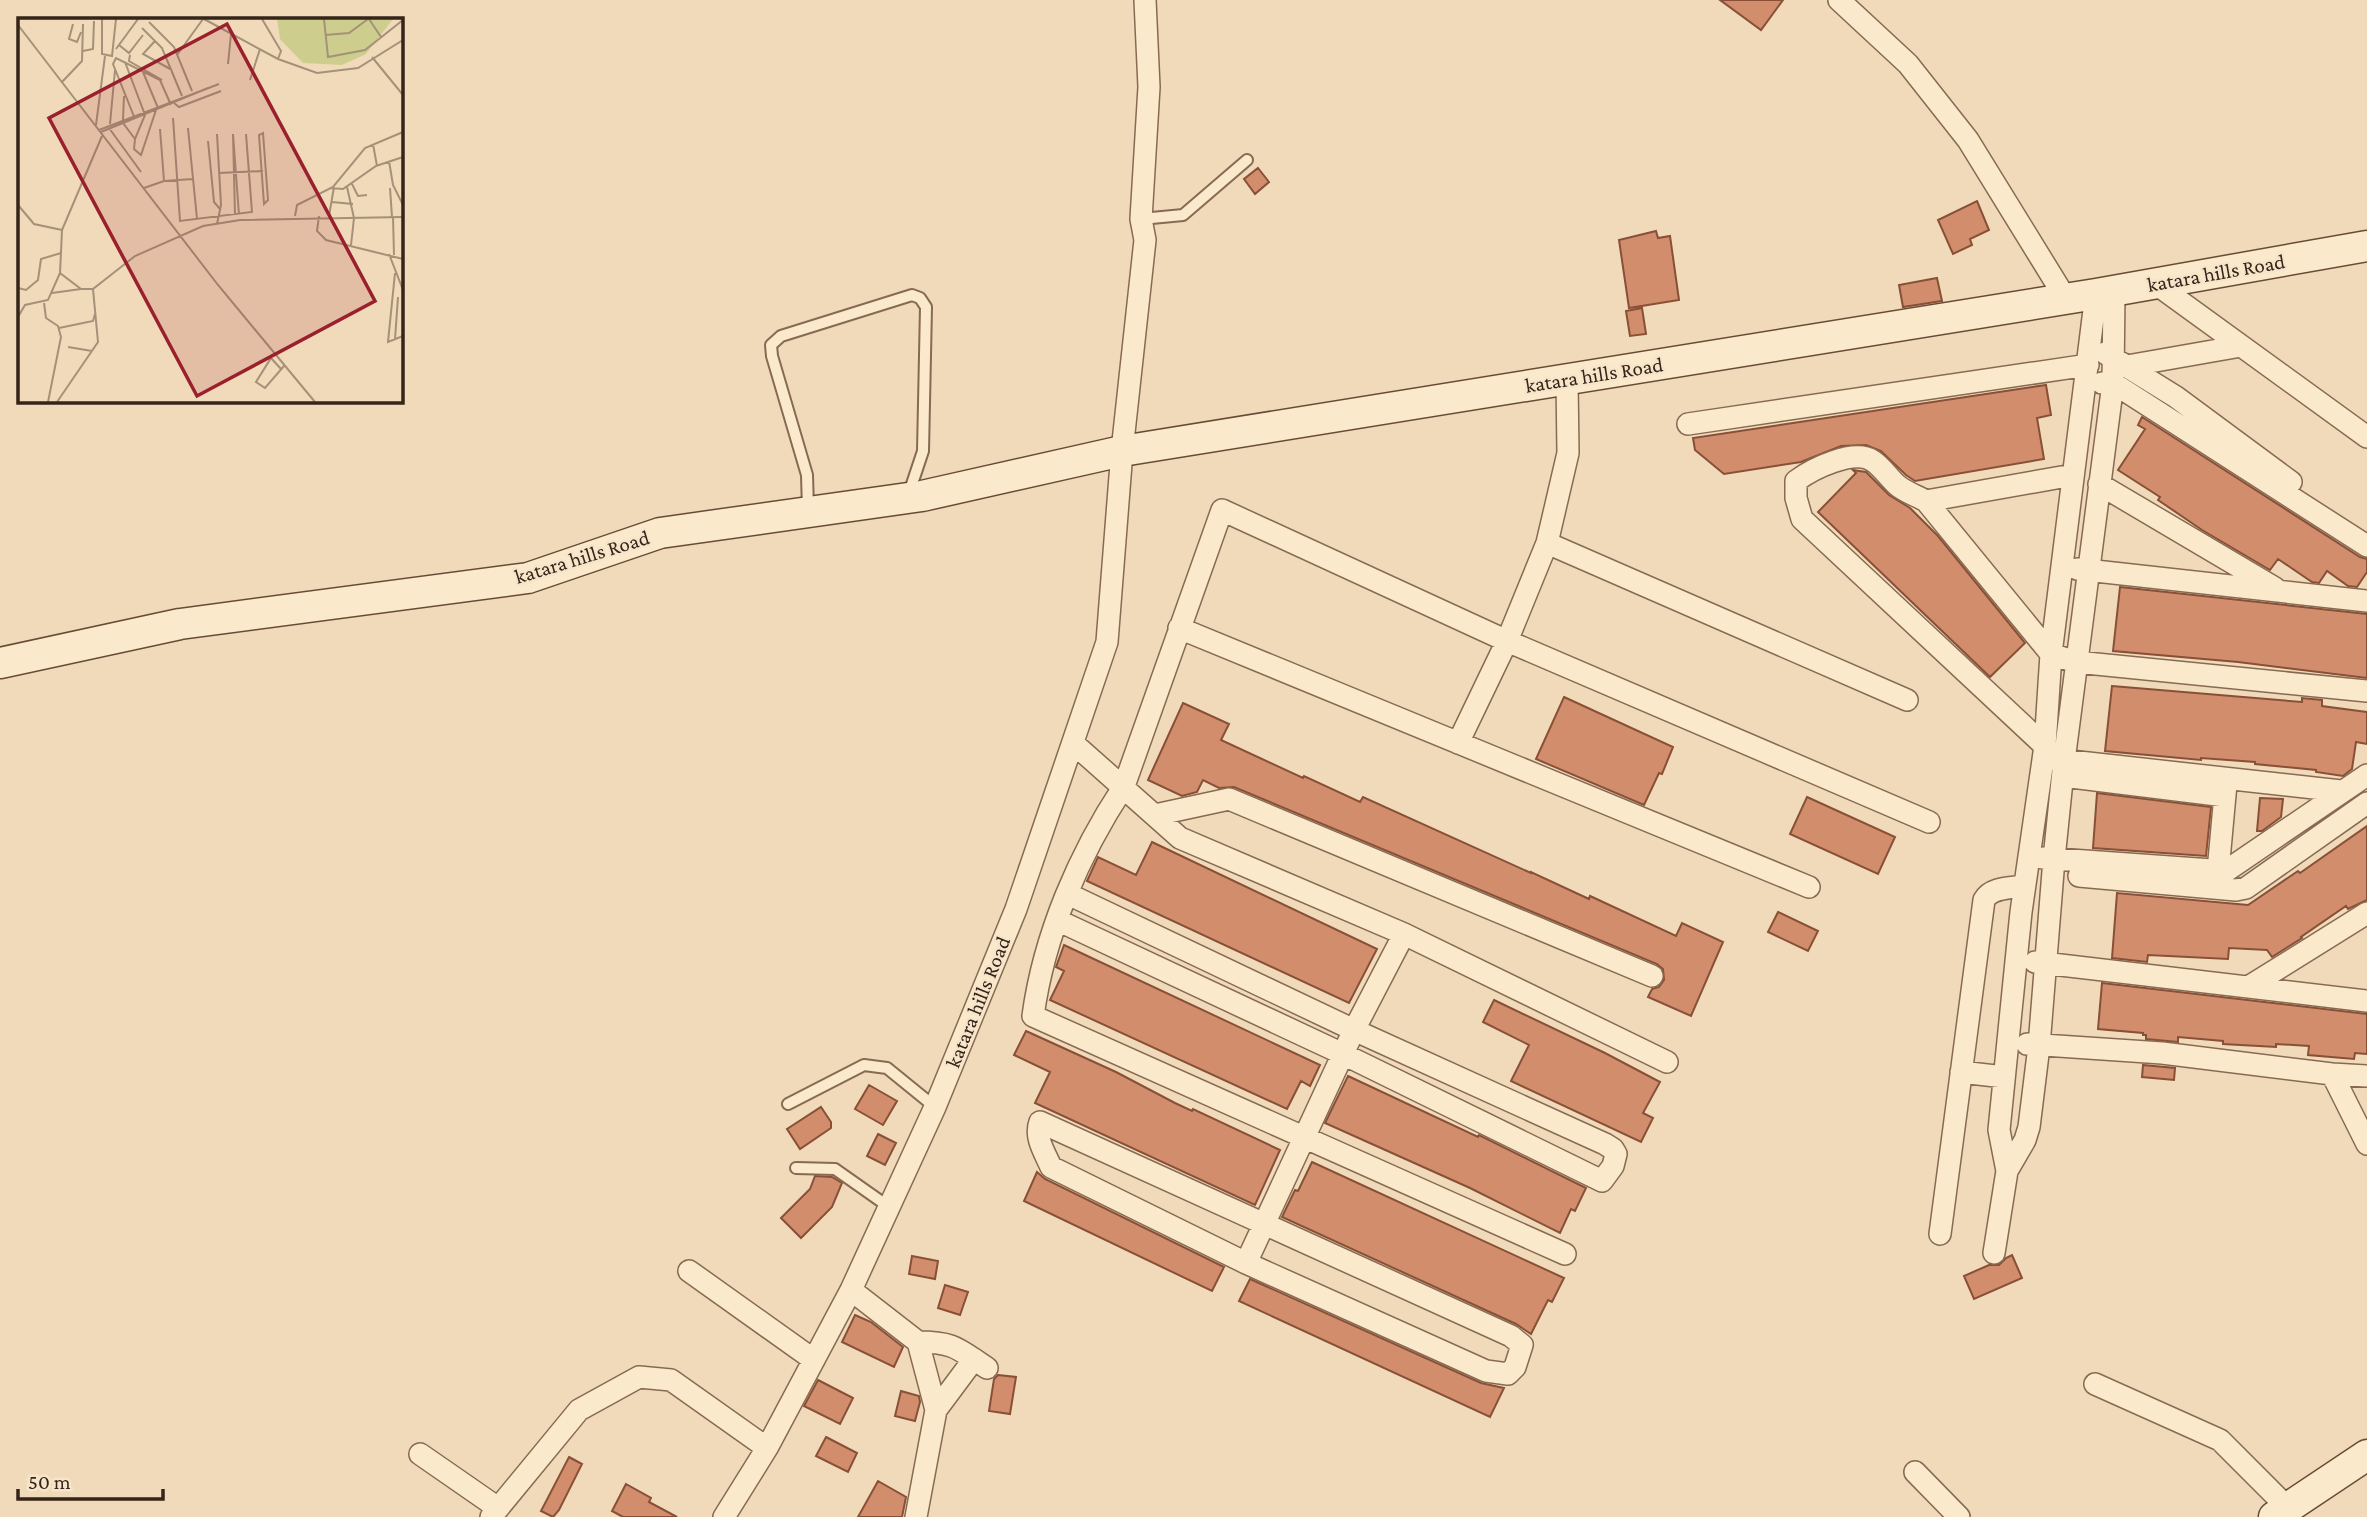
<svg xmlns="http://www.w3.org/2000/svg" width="2367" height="1517" font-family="'Crimson Pro',serif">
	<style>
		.building { fill: #d18d6c; stroke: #885037; stroke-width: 2 }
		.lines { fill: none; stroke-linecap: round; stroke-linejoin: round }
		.lane-casing { stroke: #876a53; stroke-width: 14 }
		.street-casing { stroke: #876a53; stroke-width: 24 }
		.secondary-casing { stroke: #684b37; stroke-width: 33 }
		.lane { stroke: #fbe9cc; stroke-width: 10 }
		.street { stroke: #fbe9cc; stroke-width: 21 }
		.secondary { stroke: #fbe9cc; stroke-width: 30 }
		.labels { text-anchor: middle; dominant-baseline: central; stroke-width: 5; stroke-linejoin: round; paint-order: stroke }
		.street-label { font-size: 21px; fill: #352419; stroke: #f7e5c9 }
		.inset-road { fill: none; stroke: #a59179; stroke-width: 2 }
		.view { fill: #99202c; fill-opacity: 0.15; stroke: #99202c; stroke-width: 3.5 }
		.inset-edge { fill: none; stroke: #352419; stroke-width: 3.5 }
	</style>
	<rect width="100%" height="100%" fill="#f0dab9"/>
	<path class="building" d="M1720 0H1783L1761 30Z
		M1258 168 1269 182 1255 194 1244 179Z
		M1977 201 1989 230 1970 239 1972 245 1953 254 1938 220Z
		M1656 231 1658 238 1670 236 1679 300 1629 308 1619 240Z
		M1937 278 1942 301 1903 307 1899 285Z
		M1642 308 1646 334 1630 336 1626 311Z
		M2046 385 2051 415 2037 418 2044 459 1915 481 1906 475 1881 451 1866 445 1841 446 1801 462 1724 474 1695 450 1693 438Z
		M2142 417 2360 557 2367 559V572L2357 587 2348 586 2327 571 2319 583 2312 582 2278 559 2270 570 2202 530 2158 500 2160 497 2118 470 2145 429 2138 425Z
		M1853 470 1866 472 1889 495 1910 508 1938 536 2025 643 1990 677 1818 512 1856 473Z
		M2120 587 2367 614V678L2238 662 2113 651Z
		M2112 686 2302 702V698L2322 700V706L2367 712V744L2356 742 2352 769 2343 776 2316 772V770L2255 764V762L2201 758V760L2105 751Z
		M1564 697 1673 747 1662 774 1659 773 1644 805 1536 759Z
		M1183 703 1229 724 1221 740 1303 778 1304 776 1360 802 1363 797 1531 873V872L1589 899 1590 896 1676 936 1682 923 1723 942 1691 1016 1648 997 1652 989 1659 987 1664 980 1663 969 1657 964 1234 787 1219 788 1203 780 1197 792 1182 796 1148 780Z
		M2097 793 2211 807 2206 856 2093 848Z
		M1807 797 1895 837 1878 874 1790 834Z
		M2260 798 2283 799 2281 817 2262 831H2257Z
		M2367 826V900L2348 909 2346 906 2301 937 2302 938 2272 957 2267 950 2229 948 2228 959 2148 955 2147 962 2112 958 2117 893 2248 905 2298 871 2300 873Z
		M1152 842 1377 949 1349 1003 1087 881 1098 857 1136 875Z
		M1778 912 1818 931 1808 951 1768 932Z
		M1064 945 1320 1065 1310 1086 1301 1081 1287 1109 1050 1000 1064 971 1056 967Z
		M2102 983 2367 1014V1054L2355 1053 2354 1059 2308 1055 2309 1046 2276 1044V1047L2223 1044V1041L2178 1037V1042L2146 1039V1035H2143V1033L2098 1029Z
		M1494 1000 1605 1053 1660 1082 1643 1113 1653 1118 1641 1142 1511 1081 1529 1045 1483 1022Z
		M1026 1031 1116 1072 1175 1103 1192 1111 1193 1109 1280 1150 1255 1205 1035 1103 1050 1072 1014 1055Z
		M2143 1065 2175 1068 2174 1080 2142 1077Z
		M1348 1076 1478 1137 1479 1135 1586 1188 1575 1211 1571 1209 1560 1233 1470 1188 1325 1123Z
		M869 1085 897 1101 883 1125 855 1109Z
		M821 1107 831 1122V1128L800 1149 787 1129Z
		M878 1134 896 1143 885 1165 867 1156Z
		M1312 1162 1564 1278 1552 1302 1548 1300 1531 1334 1516 1324 1282 1217 1295 1190 1298 1191Z
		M1037 1172 1045 1179 1224 1267 1212 1291 1024 1201Z
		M815 1176 832 1177 842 1183 832 1207 801 1238 781 1218 810 1189Z
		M2012 1255 2022 1278 1974 1299 1964 1276 1989 1265H1999L2006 1258Z
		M912 1256 938 1261 935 1279 909 1274Z
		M1250 1279 1481 1383 1504 1388 1490 1417 1239 1301Z
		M945 1285 968 1292 960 1315 938 1308Z
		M855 1315 871 1322 903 1347 894 1367 842 1342Z
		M998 1375 1016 1377 1010 1414 989 1411 994 1379Z
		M818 1380 853 1398 840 1424 804 1406Z
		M901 1391 919 1396 920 1402 915 1421 895 1416Z
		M826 1437 857 1453 848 1472 816 1456Z
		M569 1457 582 1464 559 1510 553 1517 541 1511Z
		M878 1481 906 1497 902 1517H858Z
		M626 1484 651 1498 649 1502 677 1517H623L612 1511Z"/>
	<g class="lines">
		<defs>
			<path id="lane" d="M1141 219 1183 215 1247 160
				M808 509 807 475 772 356 771 345 781 336 912 295 920 298 926 307 923 451 908 496
				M788 1104 864 1065 887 1068 935 1107
				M796 1168 835 1169 889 1207"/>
			<path id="street" d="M1839 0 1908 64 1968 140 2066 299
				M2156 284 2367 437
				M2105 353 2176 397 2291 482
				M2127 366 2241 346
				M2102 383H2113L2367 546
				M1688 424 2088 365
				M2073 475 1926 501 2051 654 2076 662 2367 691
				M2099 484 2275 588
				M1926 501C1917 496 1905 492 1897 485 1889 478 1882 467 1873 461 1854 448 1812 469 1796 481V498L1802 519 2045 746
				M1547 543 1568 453 1567 380
				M2077 569 2367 601
				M1179 628 1809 887
				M1073 743 1180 838 1404 934 1667 1062
				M1458 743 1507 641 1547 543 1907 700
				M2052 759 2341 791
				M2063 776 2225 796
				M1155 815 1229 799 1652 976
				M2043 858 2226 871 2367 775
				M2218 871 2226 784
				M2079 876 2236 890 2246 888 2367 803
				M1057 920 1343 1054 1602 1181 1613 1166 1616 1154 1613 1149 1605 1144 1354 1030 1068 894
				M2035 962 2367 1001
				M2250 986 2367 913
				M2027 1044 2162 1053 2332 1074 2367 1076
				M1961 1072 2004 1077
				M2332 1074 2367 1144
				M1040 1122 1511 1336 1522 1345 1515 1367 1508 1374 1486 1371 1246 1263 1051 1167C1045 1153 1034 1137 1040 1122Z
				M2007 1171 1999 1130 2021 912 2045 746 2051 654 2096 294
				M1940 1234 1984 900C1991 887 2011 888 2024 886
				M1994 1253 2007 1171 2025 1140 2029 1127 2039 1046 2054 859 2064 761 2113 383 2114 291
				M1565 1254 1033 1016C1044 935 1079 854 1124 786L1222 510 1507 641 1929 822
				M1246 1263 1354 1030 1404 934
				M689 1271 814 1360
				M851 1290 918 1342 936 1410 916 1517
				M918 1342C955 1342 958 1349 987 1368
				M2095 1384 2220 1440 2288 1508
				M936 1410 974 1359
				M420 1454 498 1508
				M1915 1472 1959 1517
				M491 1517 579 1410 639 1377 671 1380 767 1448
				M724 1517 767 1448 851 1290 935 1107 1016 909 1107 642 1122 451 1145 240 1141 219 1149 87 1145 0"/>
			<path id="secondary" d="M0 663 180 624 528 578 660 533 922 496 1122 451 2096 294 2367 246
				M2274 1517 2367 1455"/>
		</defs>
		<use href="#lane" class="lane-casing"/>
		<use href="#street" class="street-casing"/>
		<use href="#secondary" class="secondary-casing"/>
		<use href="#lane" class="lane"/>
		<use href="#street" class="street"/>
		<use href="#secondary" class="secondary"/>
	</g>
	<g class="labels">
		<g class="street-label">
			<text transform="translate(2216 273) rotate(-10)">katara hills Road</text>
			<text transform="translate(1594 375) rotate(-9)">katara hills Road</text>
			<text transform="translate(582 557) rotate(-17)">katara hills Road</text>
			<text transform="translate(978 1002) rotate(-68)">katara hills Road</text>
		</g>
	</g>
	<g transform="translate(18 18)">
		<rect width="385" height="385" fill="#f0dab9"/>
		<path d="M259 1H375L348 36 324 47 285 45 262 21Z" fill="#cdce8d"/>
		<path class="inset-road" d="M84 1V36L94 38 98 1M186 1 260 41 299 55 340 50 385 22M244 1 263 33 260 41M306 1 310 39 347 32 385 2M351 1 363 19M131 4 156 29 174 73M55 6 51 21 59 24 63 14M0 7 200 267 297 384M124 10 144 30 164 78M307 17 331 15 350 1M137 23 125 36 154 52M101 27 111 35 125 17M98 31 120 1M65 33 75 31 76 3M112 37 111 43 144 62M159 37 185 1M354 39 385 77M210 46 213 16M125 54 140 90M232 62 242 31M44 64 64 43 65 6M156 85 161 89 203 73M155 100 162 203 234 194 228 116M117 101 95 46 98 40 142 62 153 87M105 102 106 78M105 105 117 121 127 97 107 44M92 106 97 52M78 107 87 38M91 110 123 154M170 110 179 201M142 111 146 163 175 161M81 112 201 66M83 114 190 70M245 115 250 182 246 186 241 117ZM117 121 116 131 123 137 138 92M190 123 196 184 202 191M355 126 359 148M371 143 375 167 385 187M201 155 245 153M334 166 340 178 349 177M329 169 336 200 333 227M126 170 146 163M312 170 325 171 358 148 385 139M372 170 374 199M314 184 335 186M0 187 16 206 44 212M217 197 215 116 221 197M277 198 279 187 315 169 347 130 385 114M301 198 299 213 308 222 385 241M311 198 316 169M375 199 376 237M199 206 203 187 199 116M371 236 385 272M377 255 370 324 385 318M0 270 8 272 20 262 23 241 43 235M75 271H63L42 255 44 212 84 118M34 275 63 271M26 285 28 300 40 308 43 319 30 384M0 299 7 287 30 282 42 255M41 310 75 303 77 296M377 321 380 279M50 329 74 333M263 351 253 340 238 364 247 370 266 348M39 384 80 324 75 271 117 238 185 208 222 202 385 199"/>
		<path class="view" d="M209 6 357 283 179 378 31 100Z"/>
		<rect width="385" height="385" class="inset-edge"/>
	</g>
	<path d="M18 1489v10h145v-10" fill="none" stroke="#352419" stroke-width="3.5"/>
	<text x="28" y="1489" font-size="21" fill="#352419" stroke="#f7e5c9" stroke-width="5" paint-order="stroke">50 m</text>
</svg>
